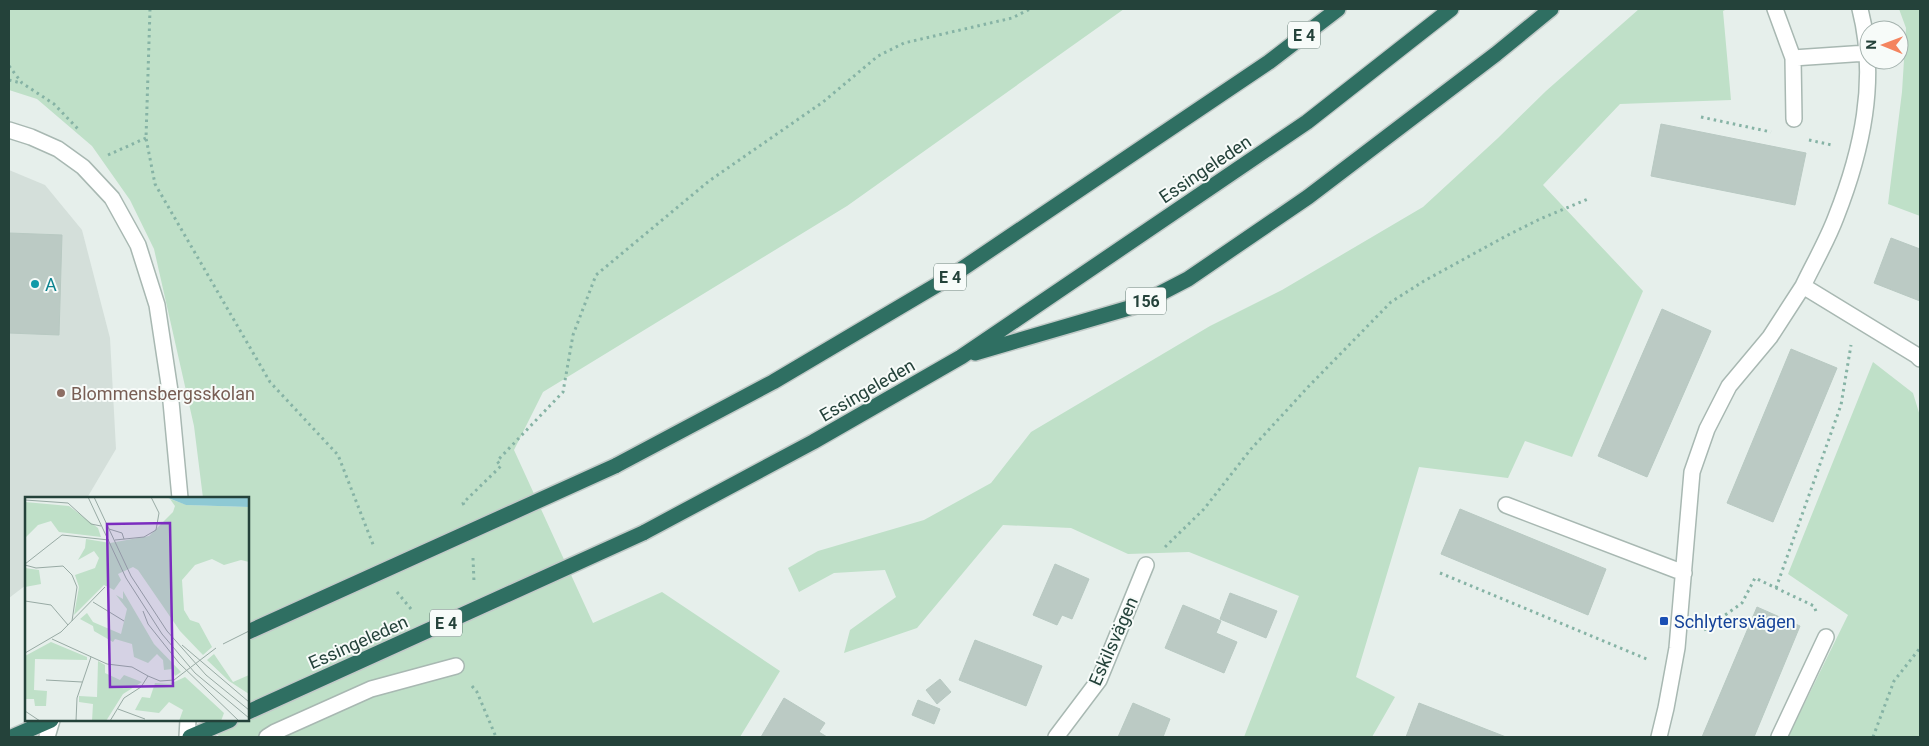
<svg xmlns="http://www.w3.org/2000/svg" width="1929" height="746" font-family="Roboto,sans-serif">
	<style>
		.built { fill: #d4dfda }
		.green { fill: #bfe0c8 }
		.building { fill: #bbcac4; stroke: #b8c9c2 }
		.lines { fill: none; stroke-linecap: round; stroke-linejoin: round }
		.minor-casing { stroke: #a8b8b2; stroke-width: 18 }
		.highway-casing { stroke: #c2cac8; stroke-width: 18 }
		.path { stroke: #86b3a5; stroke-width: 3; stroke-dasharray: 2.5 4; stroke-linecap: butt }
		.minor { stroke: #fff; stroke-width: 15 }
		.highway { stroke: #2f6f62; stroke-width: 15 }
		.highway-bridge-casing { stroke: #c2cac8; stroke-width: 18; stroke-linecap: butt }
		.highway-bridge { stroke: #2f6f62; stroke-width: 15 }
		.culture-dot { fill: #0f9aa8; stroke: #f7fbf9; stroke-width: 2 }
		.education-dot { fill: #8d6e63; stroke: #f7fbf9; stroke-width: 2 }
		.transit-dot { fill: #1a4fb4; stroke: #f7fbf9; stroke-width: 2 }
		.labels { text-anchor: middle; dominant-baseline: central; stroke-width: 4; stroke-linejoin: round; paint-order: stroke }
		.shield { fill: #f7fbf9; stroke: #637a73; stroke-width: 1 }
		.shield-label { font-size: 16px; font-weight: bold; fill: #24423a }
		.street-label { font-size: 18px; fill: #24423a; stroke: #f7fbf9 }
		.culture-label { font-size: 18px; fill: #0d838f; stroke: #f7fbf9; text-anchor: start }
		.education-label { font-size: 18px; fill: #785e54; stroke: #f7fbf9; text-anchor: start }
		.transit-label { font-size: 18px; fill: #164399; stroke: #f7fbf9; text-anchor: start }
		.inset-road { fill: none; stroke: #98aaa4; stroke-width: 1 }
		.view { fill: #7b2cbf; fill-opacity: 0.15; stroke: #7b2cbf; stroke-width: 2.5 }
		.inset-edge { fill: none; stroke: #24423a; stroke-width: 2.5 }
	</style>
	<rect width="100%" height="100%" fill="#e6efeb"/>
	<path class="built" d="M9 170 45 185 82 230 110 338 116 449 87 498H26V585L9 598Z"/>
	<path class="green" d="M9 9H1124L847 206 543 392 514 450 593 623 662 592 780 671 740 737H218L221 720H248V498H203L194 426 154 249 130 200 92 146 37 99 9 90Z
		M1639 9H1727L1723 11 1731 100 1620 104 1543 185 1643 291 1572 457 1525 441 1508 478 1419 467 1356 677 1395 697 1372 737H1244L1299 596 1189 552 1128 554 1071 528 1003 525 917 628 844 653 850 630 896 597 885 570 834 573 799 592 788 568 818 551 924 520 991 483 1031 432 1210 326 1282 290 1423 207 1498 138 1546 91Z
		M1899 9H1920V216L1888 204 1902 92 1906 28Z
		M1873 362 1913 393 1920 416V737H1788L1848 615 1788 574Z"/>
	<path class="building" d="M1661 124 1806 153 1795 205 1651 176Z
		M9 233 62 235 59 335 9 333Z
		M1891 238 1920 249V301L1874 283Z
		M1662 309 1711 331 1647 477 1598 456Z
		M1791 349 1837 368 1773 522 1727 503Z
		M1460 509 1606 569 1588 615 1441 554Z
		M1055 564 1089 579 1072 619 1062 615 1057 625 1033 615Z
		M1230 593 1277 611 1266 638 1220 619Z
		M1183 605 1221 621 1216 633 1237 642 1224 673 1165 648Z
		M1757 607 1800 626 1754 737H1702Z
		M975 640 1042 666 1026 706 959 680Z
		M940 679 951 692 937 704 926 690Z
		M784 698 825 723 819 732 827 737H761Z
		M918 700 940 709 934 724 912 715Z
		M1133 703 1170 719 1163 737H1118Z
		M1419 703 1506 737H1406Z"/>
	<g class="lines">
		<defs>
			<path id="minor" d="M1775 9 1793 58 1794 119
				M1793 58 1867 53
				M9 130 31 137 58 149 83 167 112 198 138 245 157 305 170 391 180 498
				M1803 286C1814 263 1827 241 1836 217 1862 151 1878 80 1860 9
				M1506 505 1684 573
				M47 737 52 720
				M187 737 188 720
				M267 737 275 732 371 689 456 666
				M1056 737 1099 680 1146 565
				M1659 737 1666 708 1677 648 1692 472 1707 429 1729 386 1770 337 1803 286 1916 355 1920 359
				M1779 737 1826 637"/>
			<path id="highway" d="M975 353 1136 306 1188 279 1308 197 1496 54 1551 9
				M615 466 773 382 947 279 1269 62 1338 9
				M643 533 813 442 961 357 1307 122 1451 9
				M12 737 51 720
				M190 737 230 720"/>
		</defs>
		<use href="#minor" class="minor-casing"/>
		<use href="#highway" class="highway-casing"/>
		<path class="path" d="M150 9 146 138 155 184 270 382 338 455 374 547
			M9 66 22 83 54 104 78 129
			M9 80 21 83
			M1701 117 1771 132
			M1809 140 1832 145
			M108 155 146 138
			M464 505 463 503 501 466 497 461 563 392 573 335 596 275 709 181 823 102 878 56 904 43 1012 18 1030 9
			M1165 547 1204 509 1251 449 1309 386 1391 302 1424 281 1506 236 1540 219 1588 199
			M473 558 474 582
			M1440 573 1649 660
			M1776 588 1841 405 1851 345
			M397 592 411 609
			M1704 630 1742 603 1755 578 1814 606 1817 614
			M472 686 477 692 496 737
			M1873 737 1894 681 1920 648"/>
		<use href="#minor" class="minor"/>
		<use href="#highway" class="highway"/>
		<defs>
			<path id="highway-bridge" d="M248 632 615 466
				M248 712 643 533"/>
		</defs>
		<use href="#highway-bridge" class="highway-bridge-casing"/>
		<use href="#highway-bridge" class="highway-bridge"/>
	</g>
	<circle class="culture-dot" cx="35" cy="284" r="5"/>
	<circle class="education-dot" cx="61" cy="393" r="5"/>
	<rect class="transit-dot" x="1659" y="616" width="10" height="10" rx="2.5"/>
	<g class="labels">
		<g class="shield">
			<rect x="1288" y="21.5" width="32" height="27" rx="4"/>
			<rect x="934" y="263.5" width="32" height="27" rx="4"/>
			<rect x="1126" y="287.5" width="40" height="27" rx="4"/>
			<rect x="430" y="609.5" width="32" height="27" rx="4"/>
		</g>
		<g class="shield-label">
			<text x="1304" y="35">E 4</text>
			<text x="950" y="277">E 4</text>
			<text x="1146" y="301">156</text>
			<text x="446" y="623">E 4</text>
		</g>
		<g class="street-label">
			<text transform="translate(1205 169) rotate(-34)">Essingeleden</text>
			<text transform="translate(867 390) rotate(-30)">Essingeleden</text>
			<text transform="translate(1113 641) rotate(-66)">Eskilsvägen</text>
			<text transform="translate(358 642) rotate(-24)">Essingeleden</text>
		</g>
		<g class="culture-label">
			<text x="45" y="284">A</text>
		</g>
		<g class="education-label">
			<text x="71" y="393">Blommensbergsskolan</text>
		</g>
		<g class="transit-label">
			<text x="1674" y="621">Schlytersvägen</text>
		</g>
	</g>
	<g transform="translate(25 497)">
		<rect width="224" height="224" fill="#e6efeb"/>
		<path d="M145 2 162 8 224 10V65L216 63 199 68 187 62 170 68 157 83 159 113 165 123 174 126 187 150 178 158 155 134 113 73 108 70 93 77 96 83 89 93 79 88 49 118 54 90 50 78 70 71 74 61 69 54 53 63 60 51 61 42 85 46 124 39 148 15 150 9ZM0 5 44 9 73 31 76 40 34 35 26 24 13 28 0 41ZM0 71 14 73 16 87 0 90ZM98 94 129 147 156 175 150 179 147 172 139 173 138 163 132 157 123 166 109 160 107 147 90 142 88 145 69 134 68 129 55 122 62 116 68 125 96 137 102 112 91 98 98 102ZM26 145 62 160V163L10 162 9 193 22 194 21 209H10L9 202H0V159ZM189 157 208 185 224 178V197L204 184 182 163ZM73 164 80 168V176L95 183 99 178 117 185 98 197 81 224H67L68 207 54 205V199L72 200ZM160 180 199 216 196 224H154L158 213 144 205 134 216 110 213 117 200 125 201 130 186 145 187Z" fill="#bfe0c8"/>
		<path d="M141 0H224V10L161 8Z" fill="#8ec9d4"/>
		<path class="inset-road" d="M63 0 101 81 137 137 170 176 224 221M69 0 106 79 142 134 181 178 224 213M0 3 43 6 66 27 76 29M84 32 97 36 99 42M90 43 119 40 131 33 134 16 126 0M0 67 37 38 84 43M0 68 11 71 38 69 47 78 52 90 47 124M0 104 26 108 43 128M68 105 99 124M118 114 123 127 154 166 214 224M27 142 82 167 107 170 123 179 116 190 99 201 85 224M198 147 224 134M157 148 224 205M0 156 36 135 80 90M123 179 135 184 149 183 191 151M21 183 57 185M93 212 120 222M0 214 15 224M51 224 52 201 66 160"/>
		<path class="view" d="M145 26 148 189 85 190 82 27Z"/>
		<rect width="224" height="224" class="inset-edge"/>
	</g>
	<rect width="1929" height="746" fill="none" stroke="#24423a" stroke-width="20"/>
	<g transform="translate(1884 45) rotate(271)"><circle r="24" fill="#f7fbf9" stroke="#a3b1ad"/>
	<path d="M0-4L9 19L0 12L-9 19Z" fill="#f4845f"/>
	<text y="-8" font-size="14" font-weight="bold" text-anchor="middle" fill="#24423a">N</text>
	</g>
</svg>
